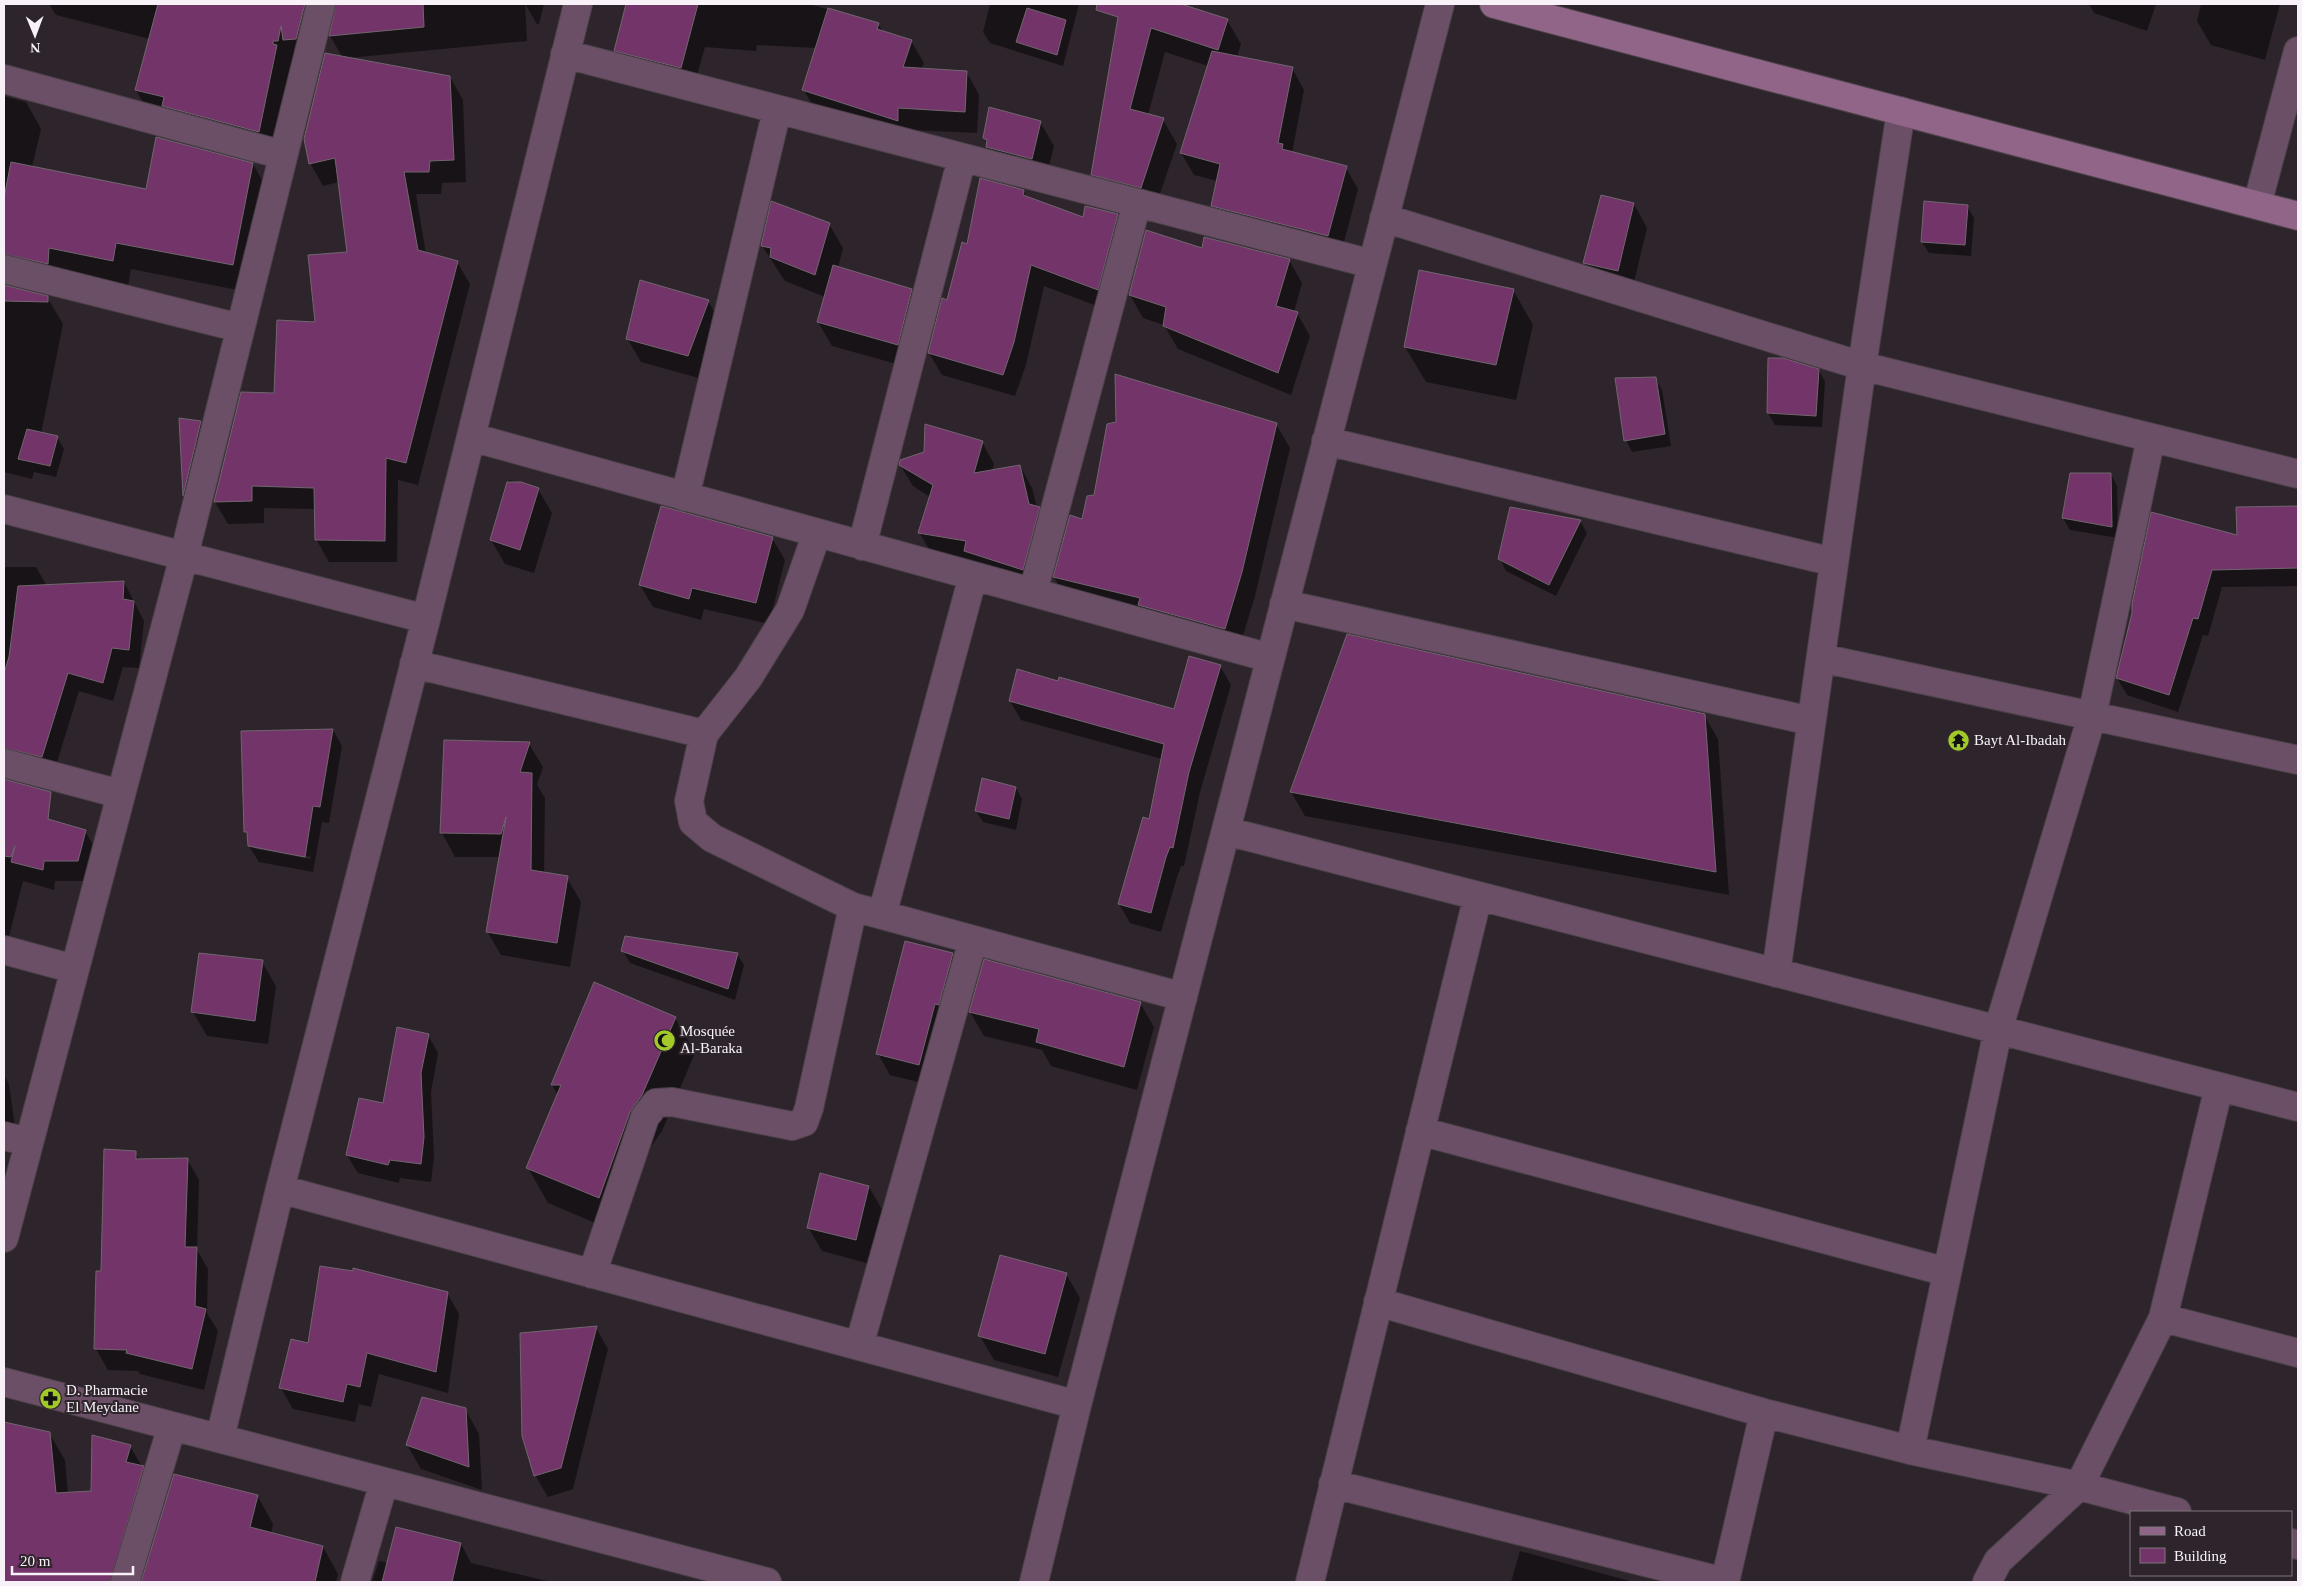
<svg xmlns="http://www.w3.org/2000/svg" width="2302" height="1586" font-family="'Times New Roman',serif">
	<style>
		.shadow { fill: #0007; fill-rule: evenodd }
		.building { fill: #733569; stroke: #71666f }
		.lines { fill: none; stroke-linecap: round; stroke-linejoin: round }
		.street-casing { stroke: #4a4148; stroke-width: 30 }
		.secondary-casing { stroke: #4a4148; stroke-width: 30 }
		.street { stroke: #6b4f66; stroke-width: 28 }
		.secondary { stroke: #916588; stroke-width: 28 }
		.labels { text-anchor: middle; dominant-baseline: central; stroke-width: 4; stroke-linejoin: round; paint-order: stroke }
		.poi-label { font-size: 15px; fill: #f8f1f7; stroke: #2e242c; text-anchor: start }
	</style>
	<rect width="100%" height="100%" fill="#2e242c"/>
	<path class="shadow" d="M49 4H191L186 24 231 35 240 4H525L527 41 348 58 450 77 463 100 466 182 442 183 441 194H416L426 254 457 262 470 284 418 485 398 480 397 562H329L316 539 315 509 264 508V523L228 524 215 502 316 323 349 253 339 182 323 186 310 163 343 58 330 36 335 11H330L303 90 290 67 272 155 149 113 136 90 150 39 56 15Z
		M525 4H544L539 24H537Z
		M627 4H809L878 24 883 32 911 41 924 63 921 70 967 73 979 95 977 133 910 130 816 112 804 90 817 48 757 45 756 51 705 47 693 89 628 72 615 50Z
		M990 4H1079L1063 66 990 43 983 32Z
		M1122 4H1180L1227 20 1241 44 1237 57 1292 68 1304 90 1292 153 1346 168 1358 189 1340 257 1225 227 1213 206 1218 181 1194 175 1181 153 1208 66 1165 52 1148 115 1163 120 1177 144 1154 211 1106 198 1092 174Z
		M2089 4H2156L2147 31 2094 13Z
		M2201 4H2280L2265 60 2211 45 2197 21Z
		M4 96 26 102 41 129 32 167 147 190 253 164 268 191 248 292 131 269 128 287 15 281 6 287 47 297 63 324 41 434 57 437 64 449 56 477 34 472 32 479 4 472Z
		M1040 122 1054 146 1045 183 1001 171 987 147 985 138Z
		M1023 191 1028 198 1084 218 1117 215 1130 237 1110 311 1044 286 1026 365 1015 396 942 375 929 353 968 246Z
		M1634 204 1647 228 1631 295 1598 287 1585 263Z
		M1967 206 1974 218 1971 256 1929 253 1922 242Z
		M829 224 843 248 838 268 911 290 925 314 911 368 832 346 818 322 825 297 785 281 762 246Z
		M1203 249 1289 260 1302 283 1294 312 1297 313 1310 336 1291 395 1178 349 1164 325 1143 318 1130 295Z
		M1513 290 1533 325 1516 400 1426 382 1405 347Z
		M708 301 722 325 702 379 641 362 627 338Z
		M1819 370 1825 382 1822 427 1775 425 1768 413Z
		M1655 378 1662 390 1671 446 1632 452 1626 440Z
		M180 420 201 422 207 434 190 505 184 496Z
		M1276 424 1290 448 1255 596 1238 652 1068 601 1054 577 1095 496Z
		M982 442 994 464 992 471 1020 466 1032 488 1037 507 1051 530 1035 591 978 573 971 560 932 554 919 532 930 497 913 486 900 465Z
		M2111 474 2117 486 2118 538 2070 530 2063 518Z
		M509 480 538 489 552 513 534 573 505 564 491 540Z
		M1511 509 1580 521 1587 533 1556 596 1506 571 1500 559Z
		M2239 537 2279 542 2298 548V586L2222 587 2208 636 2203 635 2178 712 2127 695 2117 678 2133 613Z
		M772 538 785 560 769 624 704 609 701 620 653 607 640 585Z
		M4 567H36L47 586 124 582 144 621 139 668 123 667 113 701 79 691 53 775 4 762Z
		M1220 666 1231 685 1200 792 1184 866H1181L1177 877 1161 932 1130 923 1119 904 1150 821 1162 759 1021 720 1010 701 1174 711Z
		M1704 715 1718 739 1729 895 1305 816 1291 792Z
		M333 730 342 746 329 823 322 822 313 872 259 862 249 846V837L246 831ZM253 846 311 857 310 859 256 849Z
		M529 744 543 767 537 785 545 798 544 874 567 878 581 902 570 967 501 955 487 931 500 857H455L442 833Z
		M4 780 32 788 41 818 85 831 97 852 89 881H55L54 890 23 881 6 948 4 947Z
		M1016 788 1022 799 1016 830 983 822 976 811Z
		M623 951 737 954 744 965 735 1000 630 963Z
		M952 954 964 975 930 1085 890 1075 878 1054Z
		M262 962 276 986 268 1044 207 1036 193 1012Z
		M1140 1003 1154 1027 1137 1090 1051 1066 1042 1050 984 1036 970 1012Z
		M675 1018 695 1053 662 1131 650 1148 619 1233 548 1203 528 1168 558 1095 552 1085Z
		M428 1035 438 1053 431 1092 434 1156 431 1182 400 1178 399 1183 358 1173 347 1155 384 1105Z
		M4 1075 9 1084 15 1127 4 1129Z
		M135 1152 140 1160 187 1159 199 1180 197 1250 208 1269 207 1313 218 1331 204 1390 140 1374 138 1371 108 1370 96 1349 102 1272Z
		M869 1187 883 1211 870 1264 822 1251 808 1227Z
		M1066 1274 1080 1298 1058 1377 994 1360 980 1336Z
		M447 1293 459 1314 448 1393 379 1374 371 1407 359 1404 355 1422 293 1409 281 1388 309 1344Z
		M596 1328 608 1349 573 1489 548 1497 535 1475Z
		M465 1409 479 1434 482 1490 421 1469 407 1445Z
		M4 1423 49 1433 65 1460 68 1494 92 1493 130 1446 158 1494 132 1582H4Z
		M175 1476 258 1497 273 1524 271 1534 323 1547 338 1574 336 1582H143Z
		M461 1544 471 1563 551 1582H372L379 1561 388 1563Z
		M1520 1551 1633 1582H1511Z"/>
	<path class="building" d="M158 4H305L296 39 283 40 281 26 278 41H273V44L277 45 259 132 162 106 164 97 135 90Z
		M336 4H423L424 27 329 36Z
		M626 4H698L681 68 614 51Z
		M1097 4H1181L1228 19 1218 50 1151 28 1130 109 1164 118 1141 188 1091 175 1118 17 1096 10Z
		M828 8 879 23 877 29 912 40 903 67 967 71 965 112 898 108V121L802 90Z
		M1027 8 1066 20 1057 55 1016 42Z
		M1212 51 1293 67 1278 143 1283 144 1282 149 1347 166 1328 236 1211 206 1220 164 1180 153Z
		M325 53 450 76 454 160 430 161 429 172H404L418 250 458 261 406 463 386 458 385 541 315 540 314 488 252 486V501L214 502 241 392 274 393 277 320 315 322 308 255 347 252 335 158 309 164 304 139Z
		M989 107 1041 121 1032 159 986 147 987 140 983 138Z
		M156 137 253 163 233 265 116 243 113 261 49 248 48 264 4 254V198L11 162 146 189Z
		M980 178 1024 190 1023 195 1083 217 1085 206 1118 214 1098 290 1031 265 1014 342 1003 375 928 353 942 298 947 300 962 242 967 244Z
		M1601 195 1634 203 1618 271 1583 263Z
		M771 201 830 223 815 275 770 257 771 248 761 246Z
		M1924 201 1968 205 1965 245 1921 242Z
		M1146 230 1202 248 1204 237 1290 259 1276 306 1298 312 1278 373 1163 326 1166 307 1129 295Z
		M833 265 912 289 898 345 817 322Z
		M1419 270 1514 289 1496 365 1404 347Z
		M640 280 709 300 688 356 626 339Z
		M4 285 48 296V302L4 301Z
		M1768 358H1783L1819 369 1816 416 1767 413Z
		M1115 374 1277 423 1242 572 1225 629 1138 605 1140 598 1053 577 1070 515 1082 519 1087 496 1094 495 1107 424 1116 422Z
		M1656 377 1665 434 1624 441 1615 378Z
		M179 418 201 421 183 496Z
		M925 424 983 441 974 473 1020 465 1029 504 1040 507 1023 570 964 551 966 541 918 533 933 485 899 465 900 460 924 452Z
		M27 429 58 436 50 466 18 459Z
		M2070 473H2111L2112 527 2062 518Z
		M507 482H521L539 488 520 550 490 540Z
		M661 506 773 537 756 603 692 588 689 599 639 585Z
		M2298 506V568L2212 570 2198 619 2193 618 2169 695 2116 678 2132 613V604L2151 512 2237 535 2236 507Z
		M1510 507 1581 520 1549 585 1498 559Z
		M124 581 123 599 134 601 129 650 112 648 103 683 68 673 42 757 4 748V673L9 657 18 586Z
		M1347 634 1705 714 1716 872 1290 792Z
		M1189 656 1221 665 1189 772 1173 848 1170 847 1166 857 1151 913 1118 904 1143 817 1149 819 1164 744 1009 701 1017 669 1058 681 1059 677 1174 709Z
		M333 729 320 807 313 806 305 857 248 846 247 832H244L241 731Z
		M444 740 530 742 520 772 532 773 531 870 568 876 557 943 486 932 506 817 501 834 440 833Z
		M982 778 1016 787 1009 819 975 811Z
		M4 779 51 792 48 819 86 830 78 861H44L43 870 11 862 15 846 11 857 4 856Z
		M625 936 738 953 728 989 621 951Z
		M905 941 953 953 939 1005 935 1004 919 1065 876 1054Z
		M199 953 263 960 255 1021 191 1012Z
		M984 959 1141 1002 1124 1067 1036 1042 1039 1029 969 1012Z
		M594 982 676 1017 642 1095 630 1112 599 1198 526 1168 561 1085H551Z
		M397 1027 429 1034 421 1073 424 1137 421 1164 390 1160 388 1165 346 1155 359 1098 383 1103Z
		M104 1149 136 1151V1159L188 1158 185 1247H197L195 1306 206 1309 192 1369 126 1353 127 1350 94 1349 96 1271H101Z
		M820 1173 869 1186 856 1240 807 1228Z
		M1000 1255 1067 1273 1045 1354 978 1336Z
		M320 1266 353 1271V1268L448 1292 436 1372 367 1353 360 1387 347 1384 343 1402 279 1388 291 1339 308 1343Z
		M597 1326 561 1468 534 1476 522 1436 520 1333Z
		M422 1397 466 1408 469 1467 406 1445Z
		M4 1422 50 1432 56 1493 91 1491 92 1435 131 1445 126 1462 144 1466 110 1582H4Z
		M174 1474 258 1495 250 1527 323 1546 315 1582H141Z
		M396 1527 461 1543 452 1582H382Z"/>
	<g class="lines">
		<defs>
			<path id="street" d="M565 54 1372 264
				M4 79 283 155
				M2257 205 2298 51
				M1384 218 1862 366 2298 474
				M4 269 240 328
				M471 437 1270 658
				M1326 441 1834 562
				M685 497 777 110
				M4 509 426 619
				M862 546 962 158
				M1033 592 1137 203
				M1284 604 1811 721
				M1821 658 2298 760
				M414 664 704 734 689 801 693 822 712 838 853 907 1183 997
				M704 734 748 678 790 610 817 533
				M4 763 120 794
				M1226 831 2298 1107
				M882 915 973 576
				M4 950 74 969
				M1776 973 1862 366 1901 111
				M1420 1131 1947 1272
				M4 1136 28 1142
				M280 1189 1077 1405
				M4 1238 184 556 321 4
				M592 1274 645 1117 656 1103 672 1102 792 1126 804 1122 809 1108 853 907
				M1378 1302 1764 1413 1910 1450 2079 1486 2177 1512
				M2163 1318 2298 1353
				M859 1346 973 940
				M4 1382 767 1582
				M220 1438 280 1189 426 619 578 4
				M1910 1450 1998 1030 2092 716 2151 438
				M1333 1484 1725 1582
				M2291 1543 2298 1545
				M125 1582 172 1426
				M355 1582 384 1482
				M1034 1582 1077 1405 1440 4
				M1310 1582 1478 896
				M1725 1582 1764 1413
				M1987 1582 1998 1561 2079 1486 2163 1318 2219 1087"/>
			<path id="secondary" d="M1494 4 2298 216"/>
		</defs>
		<use href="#street" class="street-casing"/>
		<use href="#secondary" class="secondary-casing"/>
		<use href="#street" class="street"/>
		<use href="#secondary" class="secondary"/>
	</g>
	<defs>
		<symbol id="temple-disc" viewBox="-11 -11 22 22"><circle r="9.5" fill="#a1c92a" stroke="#2e242c"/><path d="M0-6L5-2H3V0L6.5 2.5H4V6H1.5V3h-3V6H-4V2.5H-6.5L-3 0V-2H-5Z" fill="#111"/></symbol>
		<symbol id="mosque-disc" viewBox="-11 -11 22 22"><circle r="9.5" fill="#a1c92a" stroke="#2e242c"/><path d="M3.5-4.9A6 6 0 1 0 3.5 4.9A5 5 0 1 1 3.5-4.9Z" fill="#111"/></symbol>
		<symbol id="pharmacy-disc" viewBox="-11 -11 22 22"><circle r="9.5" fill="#a1c92a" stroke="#2e242c"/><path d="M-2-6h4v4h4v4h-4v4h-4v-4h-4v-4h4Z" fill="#111"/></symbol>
	</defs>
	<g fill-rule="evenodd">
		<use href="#temple-disc" x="1946" y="728" width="25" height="25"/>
		<use href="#mosque-disc" x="652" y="1028" width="25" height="25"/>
		<use href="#pharmacy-disc" x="38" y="1386" width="25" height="25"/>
	</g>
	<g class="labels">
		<g class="poi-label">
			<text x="1974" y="740">Bayt Al-Ibadah</text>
			<text x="680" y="1031">Mosquée<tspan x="680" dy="17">Al-Baraka</tspan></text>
			<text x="66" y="1390">D. Pharmacie<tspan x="66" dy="17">El Meydane</tspan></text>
		</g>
	</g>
	<rect width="2302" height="1586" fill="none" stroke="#f8f1f7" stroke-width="10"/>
	<rect x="2130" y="1511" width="162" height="65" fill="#2e242c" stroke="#7f767d"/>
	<rect x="2140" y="1527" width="25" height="8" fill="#916588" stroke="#7f767d"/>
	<text x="2174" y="1536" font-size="15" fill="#f8f1f7">Road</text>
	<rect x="2140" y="1548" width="25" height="15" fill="#733569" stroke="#7f767d"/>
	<text x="2174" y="1561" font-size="15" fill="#f8f1f7">Building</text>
	<g transform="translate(35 35) rotate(179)" stroke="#2e242c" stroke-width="4" paint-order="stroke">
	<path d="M0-4L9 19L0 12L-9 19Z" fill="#f8f1f7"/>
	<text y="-8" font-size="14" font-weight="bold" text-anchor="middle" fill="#f8f1f7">N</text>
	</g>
	<path d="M12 1566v8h121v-8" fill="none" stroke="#f8f1f7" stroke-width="2.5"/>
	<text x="20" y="1566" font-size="15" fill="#f8f1f7" stroke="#2e242c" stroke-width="4" paint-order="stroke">20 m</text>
</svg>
